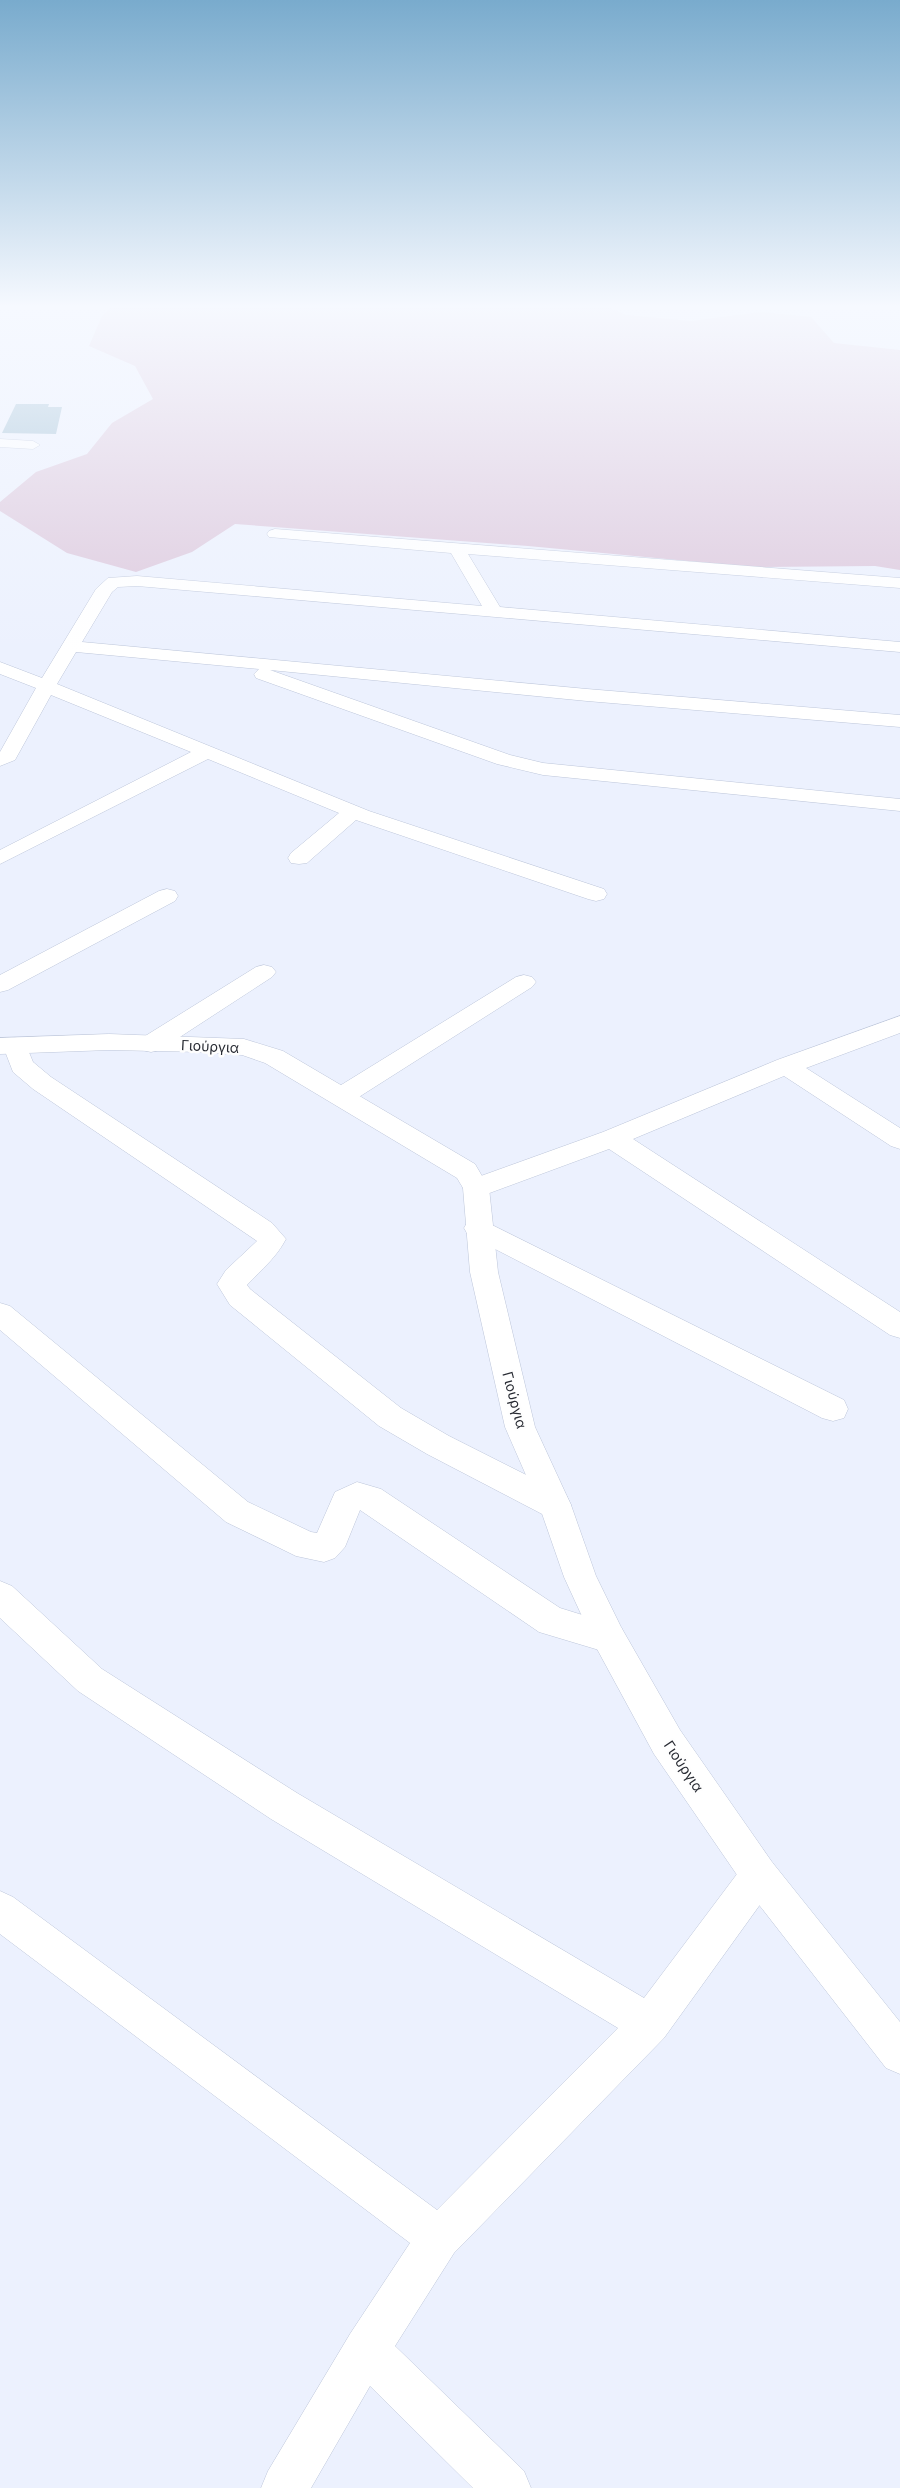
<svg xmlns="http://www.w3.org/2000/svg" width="900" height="2488" font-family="Inter,sans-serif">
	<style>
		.green { fill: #ddc9dd }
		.building { fill: #9fbfd4 }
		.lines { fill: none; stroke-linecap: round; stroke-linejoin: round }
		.minor-casing { stroke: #bdc6da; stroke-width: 1 }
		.tertiary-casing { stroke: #bdc6da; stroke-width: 1 }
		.minor { fill: #fff; fill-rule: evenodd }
		.tertiary { fill: #fff; fill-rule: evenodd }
		.labels { text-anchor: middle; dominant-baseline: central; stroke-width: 5; stroke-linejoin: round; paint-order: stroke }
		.street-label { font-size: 14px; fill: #282b33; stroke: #fefefe }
	</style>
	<rect width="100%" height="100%" fill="#ecf1fe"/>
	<path class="green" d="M113 304H603L626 315 691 321 761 312 811 317 834 343 900 350V570L875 566 752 567 528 546 235 524 192 552 136 572 67 553 0 511V502L36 472 87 454 112 423 153 399 135 366 89 346 102 316Z"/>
	<path class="building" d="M16 404H49L48 407H62L56 434 2 433Z"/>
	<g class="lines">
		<defs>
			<path id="minor" d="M0 439 33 441 40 445 33 449 0 447Z
				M275 529 900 578V588L468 554 500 607 900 642V652L137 586 118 587 112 592 82 642 587 689 900 715V727L587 701 270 670 510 755 543 763 900 799V811L543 775 497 764 256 678 254 674 259 669 76 652 57 684 369 811 604 889 607 894 604 899 596 901 588 899 356 820 307 863 299 864 291 863 288 858 291 853 339 813 208 759 0 864V850L191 752 51 695 15 760 0 766V752L36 688 0 674V662L42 678 96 589 108 578 137 576 482 606 451 553 269 537 267 534 269 531Z
				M167 889 175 891 178 896 175 901 8 990 0 992V975L159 891Z
				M264 965 272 967 276 972 272 977 160 1050 151 1052 142 1050 139 1044 142 1038 256 967Z
				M524 975 532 977 536 982 532 987 351 1102 342 1105 333 1102 329 1096 333 1090 516 977Z
				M900 1016V1033L806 1068 900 1128V1149L891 1146 784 1076 633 1139 900 1312V1338L890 1335 609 1149 476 1198 467 1195 463 1188 467 1181 603 1132 777 1060Z
				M15 1038 24 1040 33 1062 51 1077 272 1223 286 1239C276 1258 262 1269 247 1285L250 1289 401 1408 449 1436 566 1495 571 1505 566 1515 555 1519 544 1515 427 1454 379 1426 230 1305 217 1284 226 1270 257 1241 33 1089 13 1072 3 1046 6 1040Z
				M478 1218 844 1400 848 1409 844 1418 833 1421 822 1418 468 1235 464 1228 468 1221Z
				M0 1303 10 1306 248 1502 311 1532 317 1533 335 1492 357 1482 381 1489 560 1608 621 1627 626 1638 621 1649 609 1653 539 1632 360 1510 345 1547 335 1558 324 1562 296 1556 226 1522 0 1330Z
				M0 1581 12 1586 102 1669 297 1793 644 1998 746 1862 759 1856 772 1862 778 1875 772 1888 664 2038 454 2253 395 2346 524 2471 531 2488H473L370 2386 311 2488H261L268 2471 350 2334 410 2243 0 1934V1891L13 1897 437 2210 618 2028 271 1819 78 1691 0 1618Z"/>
			<path id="tertiary" d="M109 1034 244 1039 283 1051 475 1164 489 1188 498 1272 535 1427 571 1505 596 1576 621 1627 680 1730 772 1862 900 2022V2074L886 2068 746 1888 654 1754 597 1649 564 1577 539 1505 505 1427 470 1272 463 1188 457 1178 265 1063 242 1055 203 1052 109 1050 0 1054V1038Z"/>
		</defs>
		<use href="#minor" class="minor-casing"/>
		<use href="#tertiary" class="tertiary-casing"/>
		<use href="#minor" class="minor"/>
		<use href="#tertiary" class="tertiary"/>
	</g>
	<linearGradient id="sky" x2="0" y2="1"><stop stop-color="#79abcd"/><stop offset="0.47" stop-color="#f6f9ff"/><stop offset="1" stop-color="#f6f9ff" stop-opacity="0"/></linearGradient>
	<rect width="900" height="652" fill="url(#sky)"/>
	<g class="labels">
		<g class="street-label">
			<text transform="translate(210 1046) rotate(3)">Γιούργια</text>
			<text transform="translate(515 1400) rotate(75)">Γιούργια</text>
			<text transform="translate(684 1766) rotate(56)">Γιούργια</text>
		</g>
	</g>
</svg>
